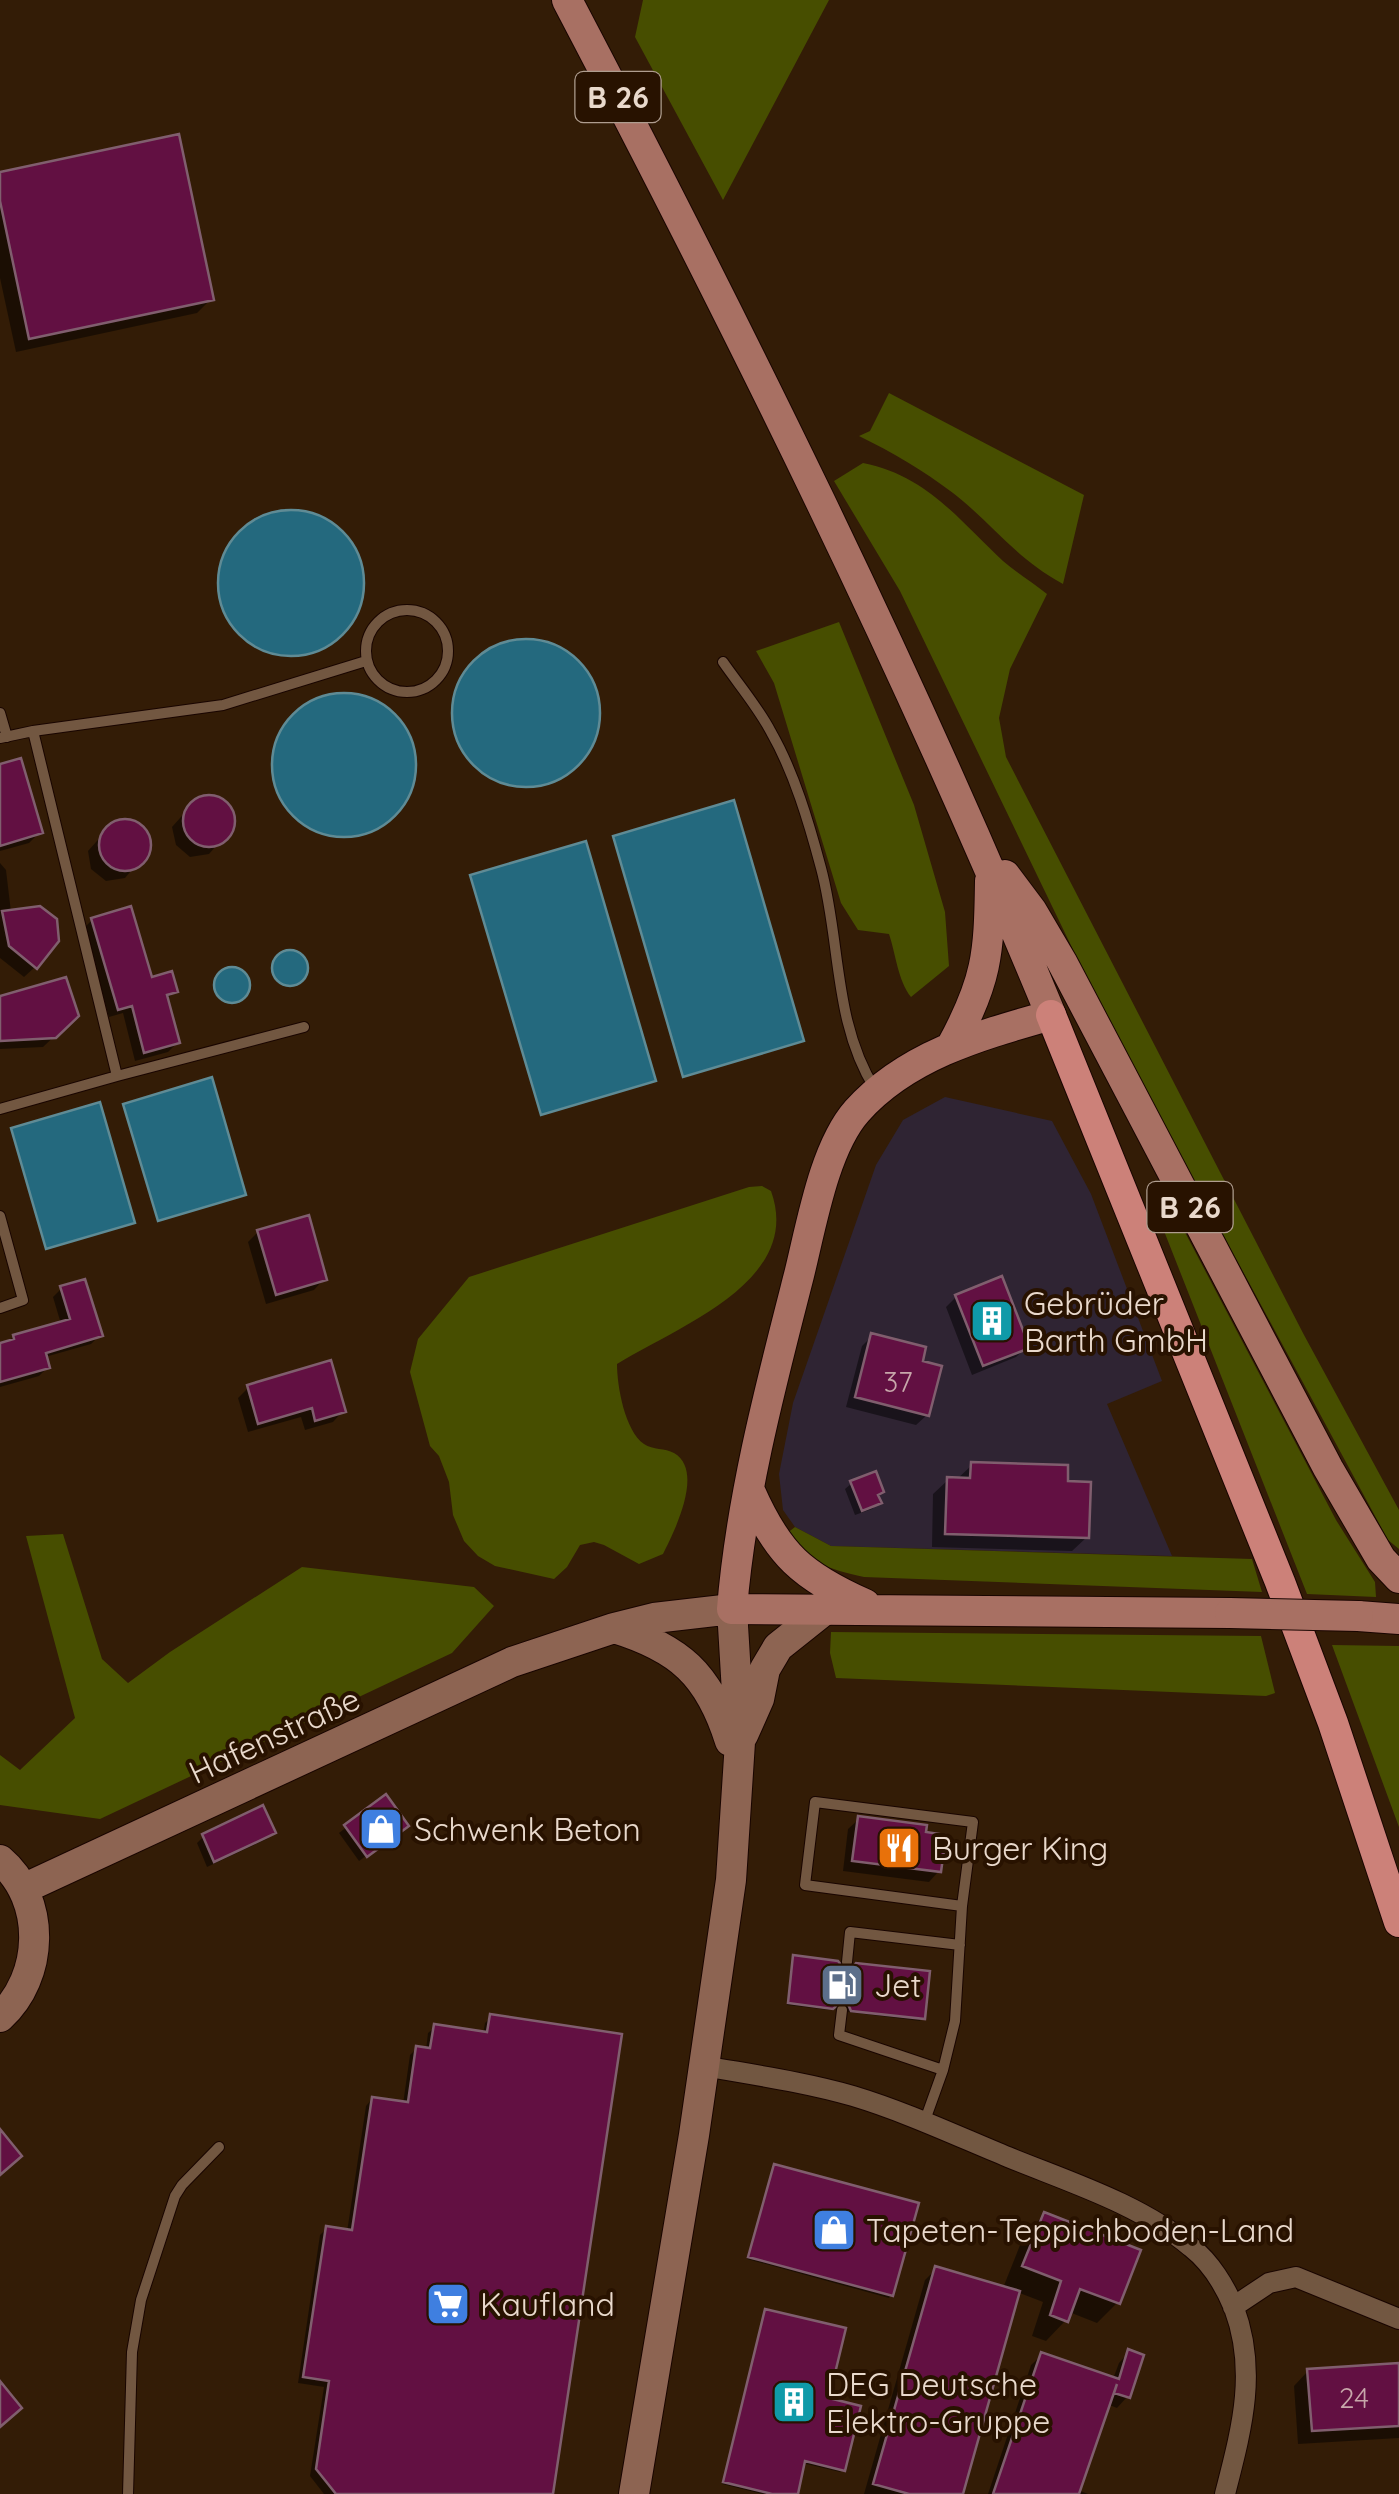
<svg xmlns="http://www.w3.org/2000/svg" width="1399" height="2494" font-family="Quicksand,sans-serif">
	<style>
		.commercial { fill: #2f2433 }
		.green { fill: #474e00 }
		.water { fill: #24697e; stroke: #5f8b95; stroke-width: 2.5 }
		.shadow { fill: #0007 }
		.building { fill: #621042; stroke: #805e6e; stroke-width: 2.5 }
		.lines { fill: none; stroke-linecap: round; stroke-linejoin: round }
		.lane-casing { stroke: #190500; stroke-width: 12 }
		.street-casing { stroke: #190500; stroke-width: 22 }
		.secondary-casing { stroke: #190500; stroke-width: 32 }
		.primary-casing { stroke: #190500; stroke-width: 32 }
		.highway-casing { stroke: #190500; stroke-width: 32 }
		.lane { stroke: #725741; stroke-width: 10 }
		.street { stroke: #725741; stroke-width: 20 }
		.secondary { stroke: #8d6452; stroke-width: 30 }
		.primary { stroke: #a87063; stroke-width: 30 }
		.highway { stroke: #cc8179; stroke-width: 30 }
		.primary-bridge-casing { stroke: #190500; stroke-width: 32; stroke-linecap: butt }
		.primary-bridge { stroke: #a87063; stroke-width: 30 }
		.labels { text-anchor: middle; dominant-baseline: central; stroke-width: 8; stroke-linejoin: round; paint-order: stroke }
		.number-label { font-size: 28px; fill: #c7a7aa }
		.shield { fill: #281200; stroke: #af9d8f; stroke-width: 2.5 }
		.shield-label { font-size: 30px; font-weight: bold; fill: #e9d9cc }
		.poi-label { font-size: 32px; fill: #e9d9cc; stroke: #281200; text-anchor: start }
		.street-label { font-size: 32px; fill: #e9d9cc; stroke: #281200 }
	</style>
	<rect width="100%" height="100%" fill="#331c06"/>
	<path class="commercial" d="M945 1097 1052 1121 1091 1194 1162 1381 1107 1404 1172 1556 831 1546 795 1527 783 1510 779 1474 793 1403 876 1165 903 1120Z"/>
	<path class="green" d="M643 0H829L723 200 635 37Z
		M889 393 1084 495 1063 584C1014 557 994 525 953 493 924 471 892 452 859 436L870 431Z
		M863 463C927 476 957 518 1003 561 1017 573 1033 583 1047 594L1010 669 999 718 1006 757 1304 1335 1399 1510V1549L1388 1540 1106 1018 900 591 834 481Z
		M839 622 914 805 945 912 949 966 911 997C898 981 896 955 889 934L858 930 841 903 774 683 756 651Z
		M762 1186 771 1191C804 1282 676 1327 617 1364 617 1386 625 1431 644 1444 653 1450 665 1448 674 1453 705 1471 674 1532 663 1554L639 1564 604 1545 594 1542 580 1545 567 1567 554 1579 495 1566 478 1556 464 1541 453 1515 449 1482 439 1456 430 1446 410 1372 418 1339 469 1277 749 1187Z
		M1168 1219H1178L1336 1520 1375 1582 1376 1597 1307 1594 1164 1231Z
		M795 1527 831 1546 1252 1559 1262 1592 864 1577C827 1569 811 1563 786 1534Z
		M63 1534 102 1659 128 1683 170 1652 302 1567 474 1587 494 1606 452 1653 100 1819 0 1805V1755L20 1770 75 1718 26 1536Z
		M831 1632 1261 1636 1275 1693 1266 1696 836 1678 830 1653Z
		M1332 1645 1399 1646V1827Z"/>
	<path class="water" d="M218 583a73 73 0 1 1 146 0a73 73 0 1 1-146 0Z
		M452 713a74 74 0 1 1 148 0a74 74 0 1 1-148 0Z
		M272 765a72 72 0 1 1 144 0a72 72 0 1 1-144 0Z
		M734 800 804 1041 683 1077 613 836Z
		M586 841 656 1081 541 1115 470 875Z
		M272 968a18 18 0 1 1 36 0a18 18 0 1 1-36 0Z
		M214 985a18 18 0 1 1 36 0a18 18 0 1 1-36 0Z
		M212 1077 246 1195 158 1221 123 1104Z
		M100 1102 135 1223 46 1249 11 1128Z"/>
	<path class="shadow" d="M0 174 211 299 197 313 16 352 0 278Z
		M0 767 40 832 29 843 0 851Z
		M216 797 231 809 233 827 209 854 190 857 176 845 172 827 197 799Z
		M131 821 146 832 148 851 125 878 106 881 91 869 88 851 113 823Z
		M0 863 6 870 11 912 35 967 24 977 0 958Z
		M92 920 150 980 175 991 166 1000 177 1043 168 1052 135 1061 123 1013 109 1017 83 929Z
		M0 999 76 1016 43 1047 0 1049Z
		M258 1232 324 1279 314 1290 266 1304 248 1242Z
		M61 1289 100 1335 91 1344 45 1357 48 1367 39 1376 0 1387V1346L14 1337 61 1324 53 1297Z
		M956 1297 1027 1347 1016 1357 972 1375 946 1307Z
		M872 1336 920 1362 927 1415 916 1425 846 1407 862 1346Z
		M249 1387 343 1411 333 1422 305 1430 301 1417 248 1432 238 1398Z
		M972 1465 1065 1484 1087 1537 1072 1551 932 1547 933 1494 948 1480H956Z
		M852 1483 881 1492 876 1497 879 1503 872 1509 855 1515 845 1489Z
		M385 1797 399 1832 359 1861 339 1833Z
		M262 1808 273 1832 267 1839 207 1867 197 1843 203 1837Z
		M859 1819 924 1834 939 1871 929 1882 843 1871 848 1829Z
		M794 1958 844 1973 922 2018 920 2021 848 2012 846 2006 838 2002 829 2010 787 2005Z
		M491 2017 551 2494H324L310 2476 324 2387 298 2383 320 2235 327 2228 347 2232 366 2106 372 2099 403 2104 410 2055 417 2048 426 2050 428 2033 435 2027 483 2034 485 2023Z
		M774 2167 891 2295 889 2298 747 2259Z
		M1044 2215 1117 2303 1097 2323 1069 2312 1066 2320 1046 2341 1032 2336 1043 2302 1017 2292 960 2494H864L925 2280 936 2269 1003 2288 1024 2235Z
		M765 2311 826 2400 843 2469 840 2472 802 2463 795 2494H762L722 2484Z
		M1129 2352 1127 2397 1117 2408 1107 2404 1078 2490 1088 2494H988L1031 2365 1042 2355 1113 2379 1119 2363Z
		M1399 2365V2438L1298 2444 1294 2386 1308 2371Z"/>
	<path class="building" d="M179 134 214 300 29 339 0 201V172Z
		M21 758 43 833 0 846V764Z
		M183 821a26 26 0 1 1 52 0a26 26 0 1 1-52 0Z
		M99 845a26 26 0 1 1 52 0a26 26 0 1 1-52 0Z
		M40 906 57 919 59 941 37 969 9 946 2 911Z
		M131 906 152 977 172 971 178 992 167 995 180 1043 144 1053 132 1006 118 1010 91 918Z
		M66 977 79 1016 56 1038 0 1041V996Z
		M309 1215 327 1280 276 1295 257 1230Z
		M1002 1276 1030 1348 983 1366 955 1295Z
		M85 1279 103 1336 46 1353 50 1368 0 1382V1343L14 1339 13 1335 70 1319 60 1286Z
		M871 1333 926 1347 923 1361 942 1366 929 1416 855 1397Z
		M331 1360 346 1412 315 1421 312 1408 258 1424 247 1385Z
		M971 1462 1068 1465V1481L1091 1482 1089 1538 945 1534 947 1477 970 1478Z
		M876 1471 884 1492 878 1495 882 1503 862 1511 850 1481Z
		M386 1794 409 1826 367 1857 344 1825Z
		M263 1805 276 1833 214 1862 202 1834Z
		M858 1816 927 1825 926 1832 946 1835 941 1872 852 1861Z
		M793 1955 838 1961 845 1970 851 1969 856 1963 930 1971 925 2019 851 2011 848 2004 842 2001 833 2009 788 2003Z
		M490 2014 622 2034 553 2494H336L316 2469 329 2381 303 2377 326 2226 352 2230 372 2097 408 2102 416 2046 430 2048 434 2024 487 2032Z
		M0 2129 22 2156 0 2175Z
		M774 2164 919 2203 893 2296 748 2257Z
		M1044 2212 1141 2250 1120 2304 1080 2289 1068 2322 1050 2315 1061 2281 1022 2266Z
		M935 2266 1020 2291 963 2494H909L873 2484Z
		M765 2309 846 2328 829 2398 861 2406 845 2471 805 2461 798 2494H772L723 2482Z
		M1128 2349 1144 2355 1130 2398 1114 2393 1117 2384 1079 2494H993L1041 2352 1119 2379Z
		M1399 2363V2426L1312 2431 1307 2369Z
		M0 2381 22 2408 0 2427Z"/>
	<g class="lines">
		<defs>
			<path id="lane" d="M366 651a41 41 0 1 1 82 0a41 41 0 1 1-82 0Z
				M723 662C739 685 758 707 771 732 794 772 809 823 821 868 841 942 833 1022 875 1089
				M0 713 7 737
				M33 731 117 1076 304 1027
				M0 738 33 731 223 705 366 661
				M0 1109 117 1076
				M0 1216 23 1300 0 1308
				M847 1962 850 1932 960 1945
				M842 2010 839 2035 943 2070
				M924 2123 943 2070 955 2021 962 1906 973 1822 815 1802 805 1885 962 1906
				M128 2494 132 2352 141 2300 175 2196 182 2185 219 2147"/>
			<path id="street" d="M704 2066C754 2075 804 2082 853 2096 906 2112 957 2136 1008 2157 1069 2182 1140 2204 1191 2247 1210 2262 1225 2286 1234 2308 1258 2372 1241 2431 1225 2494
				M1233 2307 1269 2283 1296 2277 1399 2319"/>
			<path id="secondary" d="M614 1628C679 1648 709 1674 730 1741
				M743 1735 759 1699 765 1669 778 1647 827 1608
				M0 1860C47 1900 44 1977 0 2017
				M23 1889 512 1662 614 1628 654 1618 732 1609 740 1742 731 1880 694 2135 634 2494"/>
			<path id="primary" d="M567 0C741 332 908 668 1051 1015 981 1035 907 1055 857 1111 824 1148 811 1227 799 1275 771 1384 741 1497 732 1609L1230 1613
				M1005 875 1032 911 1062 962 1328 1468 1381 1559 1399 1578
				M951 1047C987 981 989 955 990 881
				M750 1491C778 1555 802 1576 865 1604
				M1358 1616 1399 1619"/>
			<path id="highway" d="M1051 1015 1280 1582 1333 1723 1399 1922"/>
		</defs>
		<use href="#lane" class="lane-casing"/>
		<use href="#street" class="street-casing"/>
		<use href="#secondary" class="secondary-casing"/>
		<use href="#primary" class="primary-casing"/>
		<use href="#highway" class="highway-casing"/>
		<use href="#lane" class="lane"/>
		<use href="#street" class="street"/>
		<use href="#secondary" class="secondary"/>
		<use href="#primary" class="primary"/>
		<use href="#highway" class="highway"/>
		<defs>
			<path id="primary-bridge" d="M1230 1613 1358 1616"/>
		</defs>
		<use href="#primary-bridge" class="primary-bridge-casing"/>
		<use href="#primary-bridge" class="primary-bridge"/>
	</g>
	<defs>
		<symbol id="building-square" viewBox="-11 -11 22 22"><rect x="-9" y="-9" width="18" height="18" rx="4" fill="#0f9aa8" stroke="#281200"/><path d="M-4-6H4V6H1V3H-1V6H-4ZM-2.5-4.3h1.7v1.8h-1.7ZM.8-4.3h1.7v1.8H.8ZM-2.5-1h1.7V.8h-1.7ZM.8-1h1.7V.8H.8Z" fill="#fff"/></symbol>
		<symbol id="shop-square" viewBox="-11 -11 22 22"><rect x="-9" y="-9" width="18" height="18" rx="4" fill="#3f7fe0" stroke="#281200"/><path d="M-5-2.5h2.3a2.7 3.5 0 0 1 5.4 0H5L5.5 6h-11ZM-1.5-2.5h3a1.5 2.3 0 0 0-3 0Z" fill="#fff"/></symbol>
		<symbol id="restaurant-square" viewBox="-11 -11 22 22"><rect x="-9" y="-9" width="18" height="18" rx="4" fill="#e8710a" stroke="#281200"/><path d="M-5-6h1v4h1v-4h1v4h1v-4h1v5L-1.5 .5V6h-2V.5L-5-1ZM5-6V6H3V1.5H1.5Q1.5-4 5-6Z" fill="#fff"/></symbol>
		<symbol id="fuel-square" viewBox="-11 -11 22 22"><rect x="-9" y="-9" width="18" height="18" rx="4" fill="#5c6f8a" stroke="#281200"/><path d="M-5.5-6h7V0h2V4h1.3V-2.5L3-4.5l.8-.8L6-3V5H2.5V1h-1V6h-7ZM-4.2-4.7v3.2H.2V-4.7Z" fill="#fff"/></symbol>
		<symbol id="supermarket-square" viewBox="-11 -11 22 22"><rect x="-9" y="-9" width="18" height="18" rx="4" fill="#3f7fe0" stroke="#281200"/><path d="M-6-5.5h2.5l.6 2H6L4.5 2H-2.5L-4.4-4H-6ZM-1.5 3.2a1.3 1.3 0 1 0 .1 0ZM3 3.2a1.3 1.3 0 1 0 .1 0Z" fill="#fff"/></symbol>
	</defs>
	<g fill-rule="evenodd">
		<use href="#building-square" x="967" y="1296" width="50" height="50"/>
		<use href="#shop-square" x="356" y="1804" width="50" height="50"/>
		<use href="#restaurant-square" x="874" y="1823" width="50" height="50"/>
		<use href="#fuel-square" x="817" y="1960" width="50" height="50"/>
		<use href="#shop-square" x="809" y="2205" width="50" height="50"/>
		<use href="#supermarket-square" x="423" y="2279" width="50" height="50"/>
		<use href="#building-square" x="769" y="2377" width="50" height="50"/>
	</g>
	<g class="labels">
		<g class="number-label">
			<text x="898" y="1381">37</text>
			<text x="1354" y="2397">24</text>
		</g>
		<g class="shield">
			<rect x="575.5" y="72" width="85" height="50" rx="8"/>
			<rect x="1147.5" y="1182" width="85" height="50" rx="8"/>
		</g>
		<g class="shield-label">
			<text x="618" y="97">B 26</text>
			<text x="1190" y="1207">B 26</text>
		</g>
		<g class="poi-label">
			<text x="1024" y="1303">Gebrüder<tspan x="1024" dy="37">Barth GmbH</tspan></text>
			<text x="414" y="1829">Schwenk Beton</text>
			<text x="932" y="1848">Burger King</text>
			<text x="874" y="1985">Jet</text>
			<text x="866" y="2230">Tapeten-Teppichboden-Land</text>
			<text x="480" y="2304">Kaufland</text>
			<text x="826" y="2384">DEG Deutsche<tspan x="826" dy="37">Elektro-Gruppe</tspan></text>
		</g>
		<g class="street-label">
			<text transform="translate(274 1735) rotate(-25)">Hafenstraße</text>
		</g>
	</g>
</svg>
